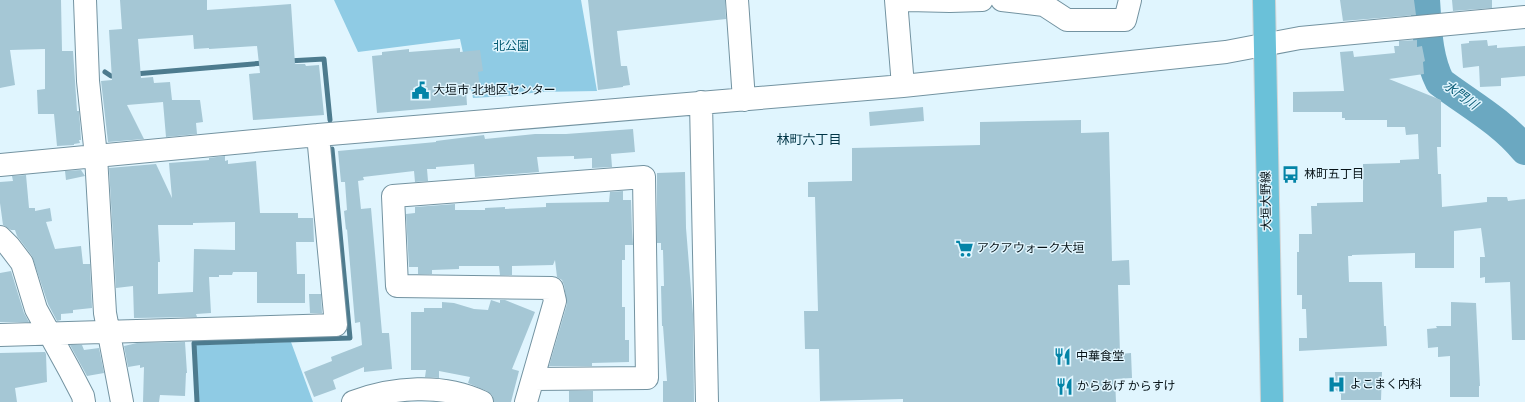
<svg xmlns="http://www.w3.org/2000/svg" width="1525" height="402" font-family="Overpass,'Noto Sans JP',sans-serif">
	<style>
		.green { fill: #8fcbe4 }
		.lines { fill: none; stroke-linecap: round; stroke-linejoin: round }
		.stream { stroke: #4d7b8e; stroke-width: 5 }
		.river { stroke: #6ba8c1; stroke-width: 30 }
		.building { fill: #a5c7d5; fill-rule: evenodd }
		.minor-casing { stroke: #7393a1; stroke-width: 24 }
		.major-casing { stroke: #d2d4d5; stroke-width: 24 }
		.minor { stroke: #fff; stroke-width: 22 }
		.major { stroke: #6ac1d9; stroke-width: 22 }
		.labels { text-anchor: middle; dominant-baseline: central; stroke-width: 3; stroke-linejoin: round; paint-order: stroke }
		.park-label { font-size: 12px; fill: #005972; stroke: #e0f5fe }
		.poi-label { font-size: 12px; fill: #061217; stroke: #e0f5fe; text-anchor: start }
		.street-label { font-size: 12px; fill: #061217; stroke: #e0f5fe }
		.water-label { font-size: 13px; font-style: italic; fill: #10617b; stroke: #e0f5fe }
		.neighbourhood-label { font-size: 13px; fill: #003546; stroke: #e0f5fe }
	</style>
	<rect width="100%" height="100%" fill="#e0f5fe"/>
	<path class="green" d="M334 0H581L597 91 539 92 507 96 473 98 460 39 358 52Z
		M291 342 313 402H196V345Z"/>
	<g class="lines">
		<path class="stream" d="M288 61 324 59 330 120
			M105 72 111 76H117
			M135 74 264 63
			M197 402 194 343 350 338 332 149"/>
		<path class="river" d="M1425 0C1427 27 1427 57 1440 82 1469 104 1501 121 1525 150"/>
	</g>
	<path class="building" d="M0 0H61L62 51H73L77 111H79L80 124 81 140H79L80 143 74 144V145L57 146 54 114H38L37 90 45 89V49L10 50 15 85 0 88Z
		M120 0H207V10L291 4 295 64H305L306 66 319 65 324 115 253 120 249 74 260 73 257 46 209 49V48L194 49 193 35 138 39 141 78 153 77 154 83 170 82 172 100H200L203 122 196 123 197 134 166 137 163 102 127 105 144 139 108 142 101 81 112 80 109 30 122 29Z
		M588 0H725L726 19 617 31 621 66H627L630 85 623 86V87L598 90Z
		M1340 0H1414L1416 15 1343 21Z
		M1452 0H1492V8L1453 11Z
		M1417 40V47L1422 46 1425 61 1423 62 1424 74 1389 79 1441 100V147H1437L1438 174H1441L1442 207 1487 202V197H1507L1508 201 1525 199V340H1512L1510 282 1485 283V277L1480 278V257H1485L1481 228 1454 231V268H1415V253L1352 255V256H1348L1349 282H1382L1384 326H1386L1387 346 1299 351V338H1307L1306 309H1302V295H1297V252H1299V234H1312L1311 206H1317V203L1363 202V164L1400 163V160L1419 159 1418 134 1406 135 1405 127H1387V120H1345V118H1342V112H1293V92L1344 91 1340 52 1353 51 1354 57 1395 53 1394 46H1399V41Z
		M1487 40 1488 46 1497 45V48L1525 46V76L1501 78V86L1480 87 1479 66 1463 68 1461 44 1469 43V41Z
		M460 48V52L480 50 483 71 478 72 480 88 466 90 467 105 377 113 372 56 382 55V52L409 49V52Z
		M923 107 924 121 870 126 869 112Z
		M1081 120V133L1109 132 1112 261 1129 260 1130 285H1118L1120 354 1131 353 1132 378 1115 379 1116 402H903V399L820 401 819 349H805L804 311H818L815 197H808V182L852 181V148L980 145V122Z
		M633 129 635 152 611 154 612 167 592 168V158L574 159V156L537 157 539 172 475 177 474 164 436 167V169H427L428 181 415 182 414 171 363 177 364 180 358 181 361 209 371 208 382 333H389L392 369 364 372V367L333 380 336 389 314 397 304 372 332 361 331 357 362 345 360 322 355 323 347 229 346 230 344 211 347 210 345 182H341L338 151 436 142V141L484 135 485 139 535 134H566Z
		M225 156V161L228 160V164L256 161 260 213H298V218H313L314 242H296L297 274H305V303H257V272H233L232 275H219V277H209L211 313 196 314 197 317 134 318 133 286 116 288 109 168 156 164 172 198 169 163 209 160V158ZM235 222V250L194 249 193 292 158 294V262H160L158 225H193V223Z
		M81 170 85 176 66 180 65 171Z
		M685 172 686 228 693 314 694 402H663V381H667L663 326H662L661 286H664L663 250H661V243H657V173Z
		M26 175 29 208H35V211L50 208 52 221 46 222 55 249 81 246 83 264H90L92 308 73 310V313L61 314V320L57 321 48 304 32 256 17 236 15 230H11L3 225 0 203V182L13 181 12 176Z
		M623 191V200H631L632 231 633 245H625V260H622V307H625V340H629V362L592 363V366H549L567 304 564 285 562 280 557 277 555 260 553 265 512 266V275H500L499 266H459V269L432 270V274H418V267H409L406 214 415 213V207L455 204V210H485V208L505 207V209L546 207V203L609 202 610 192Z
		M11 271 24 313 29 322H0V273Z
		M309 294H321L322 313H310Z
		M491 300 500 303V300H505L535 312 512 369 519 371 511 402H494L492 395 487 391 468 383 470 377 439 371V378L425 377 426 370H411V312H424V308H442V302L454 303 474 309 488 310Z
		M1451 302 1476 303 1480 386H1479V397H1450V356L1438 357V347L1428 348 1427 329 1437 328 1436 326H1451Z
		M185 342 187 373H186L185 396 160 395 159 402H143L144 367 140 368V365L128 367 124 346 137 343Z
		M70 345H82L84 350 99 348 104 373 87 376Z
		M45 352 46 354 47 382 15 388 17 402H0V353Z
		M1335 372H1382L1381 400H1341V394L1333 388 1335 382Z
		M569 391H593V402H569Z"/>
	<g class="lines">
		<defs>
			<path id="minor" d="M85 0 88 81 96 156 105 313 122 402
				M737 0 744 100
				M896 0 903 86
				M908 0 950 1
				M950 0V1L982 0
				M1002 0 1044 5 1067 20H1125L1130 0
				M701 102 707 402
				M0 165 318 135 903 86 1226 52 1300 38 1525 17
				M0 237 9 246 22 263 36 309 70 371 83 396 84 402
				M0 335 336 325 318 135
				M353 402C392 387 443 383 482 402
				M526 402 555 301 552 288 397 286 393 196 644 177 647 378 533 379"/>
			<path id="major" d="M1264 0 1272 402"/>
		</defs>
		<use href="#minor" class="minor-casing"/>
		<use href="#major" class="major-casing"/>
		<use href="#minor" class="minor"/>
		<use href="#major" class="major"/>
	</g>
	<defs>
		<symbol id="civic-bare" viewBox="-9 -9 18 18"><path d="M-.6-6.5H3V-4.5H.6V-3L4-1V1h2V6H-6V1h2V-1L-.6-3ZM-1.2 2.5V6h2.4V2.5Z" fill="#0384a7" stroke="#e0f5fe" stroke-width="2.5" paint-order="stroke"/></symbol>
		<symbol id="bus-bare" viewBox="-9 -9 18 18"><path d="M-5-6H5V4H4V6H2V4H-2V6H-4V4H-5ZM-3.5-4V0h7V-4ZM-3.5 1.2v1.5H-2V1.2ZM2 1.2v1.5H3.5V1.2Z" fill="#0384a7" stroke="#e0f5fe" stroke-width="2.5" paint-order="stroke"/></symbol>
		<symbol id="supermarket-bare" viewBox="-9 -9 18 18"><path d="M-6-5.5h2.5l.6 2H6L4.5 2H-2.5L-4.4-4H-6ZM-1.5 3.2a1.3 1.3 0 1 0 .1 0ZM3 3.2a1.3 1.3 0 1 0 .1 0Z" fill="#0384a7" stroke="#e0f5fe" stroke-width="2.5" paint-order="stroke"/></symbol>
		<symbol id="restaurant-bare" viewBox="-9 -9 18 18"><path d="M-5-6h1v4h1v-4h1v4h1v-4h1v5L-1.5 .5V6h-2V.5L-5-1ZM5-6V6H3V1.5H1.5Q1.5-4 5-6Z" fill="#0384a7" stroke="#e0f5fe" stroke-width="2.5" paint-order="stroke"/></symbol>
		<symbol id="hospital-bare" viewBox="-9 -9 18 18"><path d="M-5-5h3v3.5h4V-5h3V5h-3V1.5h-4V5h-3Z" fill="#0384a7" stroke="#e0f5fe" stroke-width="2.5" paint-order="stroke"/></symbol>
	</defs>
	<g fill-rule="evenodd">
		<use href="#civic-bare" x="408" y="78" width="25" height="25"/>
		<use href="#bus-bare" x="1278" y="162" width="25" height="25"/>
		<use href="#supermarket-bare" x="952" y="236" width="25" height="25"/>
		<use href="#restaurant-bare" x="1050" y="344" width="25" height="25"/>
		<use href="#hospital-bare" x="1324" y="372" width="25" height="25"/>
		<use href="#restaurant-bare" x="1052" y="374" width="25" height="25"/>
	</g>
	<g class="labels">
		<g class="park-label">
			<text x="511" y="47">北公園</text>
		</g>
		<g class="poi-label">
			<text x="433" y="91">大垣市 北地区センター</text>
			<text x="1304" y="175">林町五丁目</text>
			<text x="977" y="249">アクアウォーク大垣</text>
			<text x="1076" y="357">中華食堂</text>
			<text x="1350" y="385">よこまく内科</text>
			<text x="1077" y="387">からあげ からすけ</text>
		</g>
		<g class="street-label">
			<text transform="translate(1267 201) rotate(-91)">大垣大野線</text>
		</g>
		<g class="water-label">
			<text transform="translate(1460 96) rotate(36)">水門川</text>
		</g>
		<g class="neighbourhood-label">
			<text x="809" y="141">林町六丁目</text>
		</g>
	</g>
</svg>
